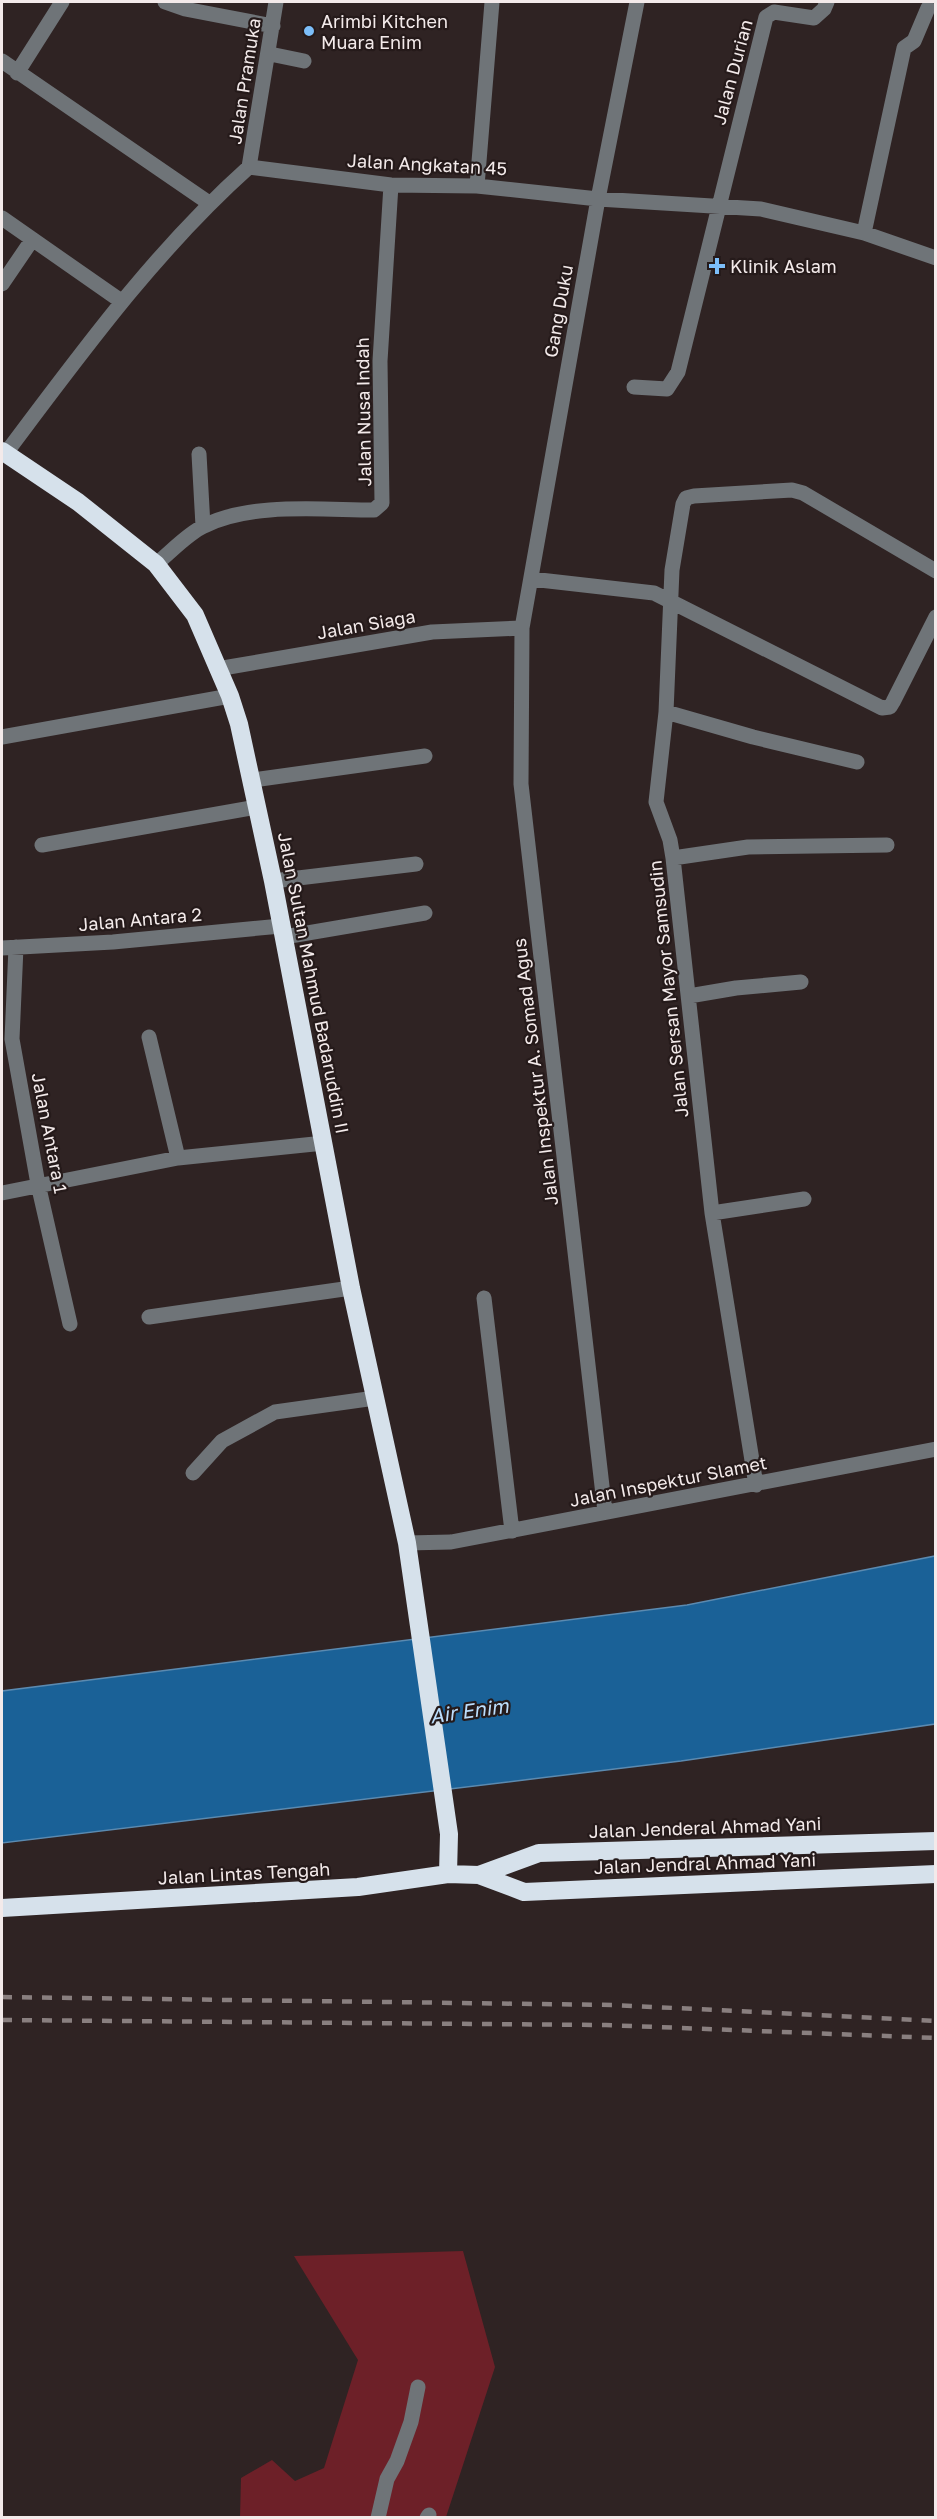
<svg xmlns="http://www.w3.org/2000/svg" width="937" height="2519" font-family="'Golos Text',sans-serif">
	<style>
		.green { fill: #6d2028 }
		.water { fill: #1a6197; stroke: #5b8ab0; stroke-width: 1.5 }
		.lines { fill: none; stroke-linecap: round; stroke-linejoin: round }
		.minor { stroke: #6f7478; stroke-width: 15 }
		.highway { stroke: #d6e1eb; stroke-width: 18 }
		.rail { stroke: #897f7f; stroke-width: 4.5; stroke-dasharray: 10 10; stroke-linecap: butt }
		.poi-dot { fill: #7cbef9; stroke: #251a1a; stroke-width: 2 }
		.labels { text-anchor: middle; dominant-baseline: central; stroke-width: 4.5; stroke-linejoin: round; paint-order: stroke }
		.poi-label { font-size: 18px; fill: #f3eaea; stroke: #251a1a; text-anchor: start }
		.street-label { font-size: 18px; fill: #f3eaea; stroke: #251a1a }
		.water-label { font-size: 20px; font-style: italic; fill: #bcdefd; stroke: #251a1a }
	</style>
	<rect width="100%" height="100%" fill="#2f2323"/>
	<path class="green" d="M463 2251 495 2367 446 2517 240 2518 241 2478 272 2460 295 2481 324 2468 358 2360 294 2256Z"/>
	<path class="water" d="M935 1556V1724L681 1761 2 1843V1691L687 1605Z"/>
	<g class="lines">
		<path class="minor" d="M165 2 185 9 273 26
			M270 54 304 61
			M2 61 209 203
			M17 73 62 2
			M249 167 276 2
			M477 186 492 2
			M2 218 121 301
			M864 233 904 48 914 41 928 8
			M2 284 32 240
			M634 387 667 389 678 372 766 17 774 12 814 18 824 9 827 2
			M6 453C82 352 155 251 249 167L391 185 477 186 598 199 761 209 864 233 936 258
			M199 454 203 526
			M156 564C171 552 187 534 204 526 250 502 323 510 374 510L382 503 380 361 391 185
			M531 579 654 593 882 708 890 707 893 702 936 617
			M217 669 432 632 522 628
			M666 712 753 737 857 762
			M2 737 230 696
			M253 780 425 756
			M42 845 257 807
			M673 858 748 847 887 845
			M273 881 416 864
			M284 937 425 913
			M16 947 12 1039 38 1184 70 1324
			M2 948 113 942 281 926
			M689 996 736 988 801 982
			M149 1037 178 1158
			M2 1193 178 1158 324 1143
			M712 1213 804 1199
			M484 1298 512 1531
			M149 1317 351 1288
			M193 1473 222 1441 275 1412 375 1398
			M756 1485 712 1213 673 858 670 840 656 802 666 712 672 570 683 504 686 498 694 496 792 490 803 493 936 571
			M605 1512 521 784 522 628 598 199 637 2
			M407 1543 451 1542 936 1449
			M378 2518 387 2479 397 2461 411 2422 418 2387
			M427 2518 429 2515"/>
		<path class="highway" d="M2 451 78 502 156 564 195 615 230 696 239 724 273 881 351 1288 407 1543 449 1834 448 1874 358 1887 2 1908
			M448 1874 479 1875 524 1892 936 1874
			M479 1875 539 1853 936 1841"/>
		<path class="rail" d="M2 1997 614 2005 936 2021
			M2 2020 606 2025 936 2038"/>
	</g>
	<g class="poi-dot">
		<circle cx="309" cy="31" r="6"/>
		<path d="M714 257h6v6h6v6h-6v6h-6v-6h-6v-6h6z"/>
	</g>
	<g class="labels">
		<g class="poi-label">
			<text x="321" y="21">Arimbi Kitchen<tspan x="321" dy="21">Muara Enim</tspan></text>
			<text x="730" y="266">Klinik Aslam</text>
		</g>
		<g class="street-label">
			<text transform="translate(732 72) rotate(-75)">Jalan Durian</text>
			<text transform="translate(244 81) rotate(-81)">Jalan Pramuka</text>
			<text transform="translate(427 164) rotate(3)">Jalan Angkatan 45</text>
			<text transform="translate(558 311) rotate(-80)">Gang Duku</text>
			<text transform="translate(363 412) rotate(-91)">Jalan Nusa Indah</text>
			<text transform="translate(366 624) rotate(-10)">Jalan Siaga</text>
			<text transform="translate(140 919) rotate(-5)">Jalan Antara 2</text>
			<text transform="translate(314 983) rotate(79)">Jalan Sultan Mahmud Badaruddin II</text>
			<text transform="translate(668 989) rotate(-96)">Jalan Sersan Mayor Samsudin</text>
			<text transform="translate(535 1072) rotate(-97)">Jalan Inspektur A. Somad Agus</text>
			<text transform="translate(50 1133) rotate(79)">Jalan Antara 1</text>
			<text transform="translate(668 1481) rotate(-11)">Jalan Inspektur Slamet</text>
			<text transform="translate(705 1827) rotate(-2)">Jalan Jenderal Ahmad Yani</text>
			<text transform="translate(705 1863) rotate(-2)">Jalan Jendral Ahmad Yani</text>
			<text transform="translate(244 1873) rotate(-3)">Jalan Lintas Tengah</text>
		</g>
		<g class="water-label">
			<text transform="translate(469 1710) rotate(-8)">Air Enim</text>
		</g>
	</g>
	<rect width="937" height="2519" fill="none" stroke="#f3eaea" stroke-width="6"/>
</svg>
